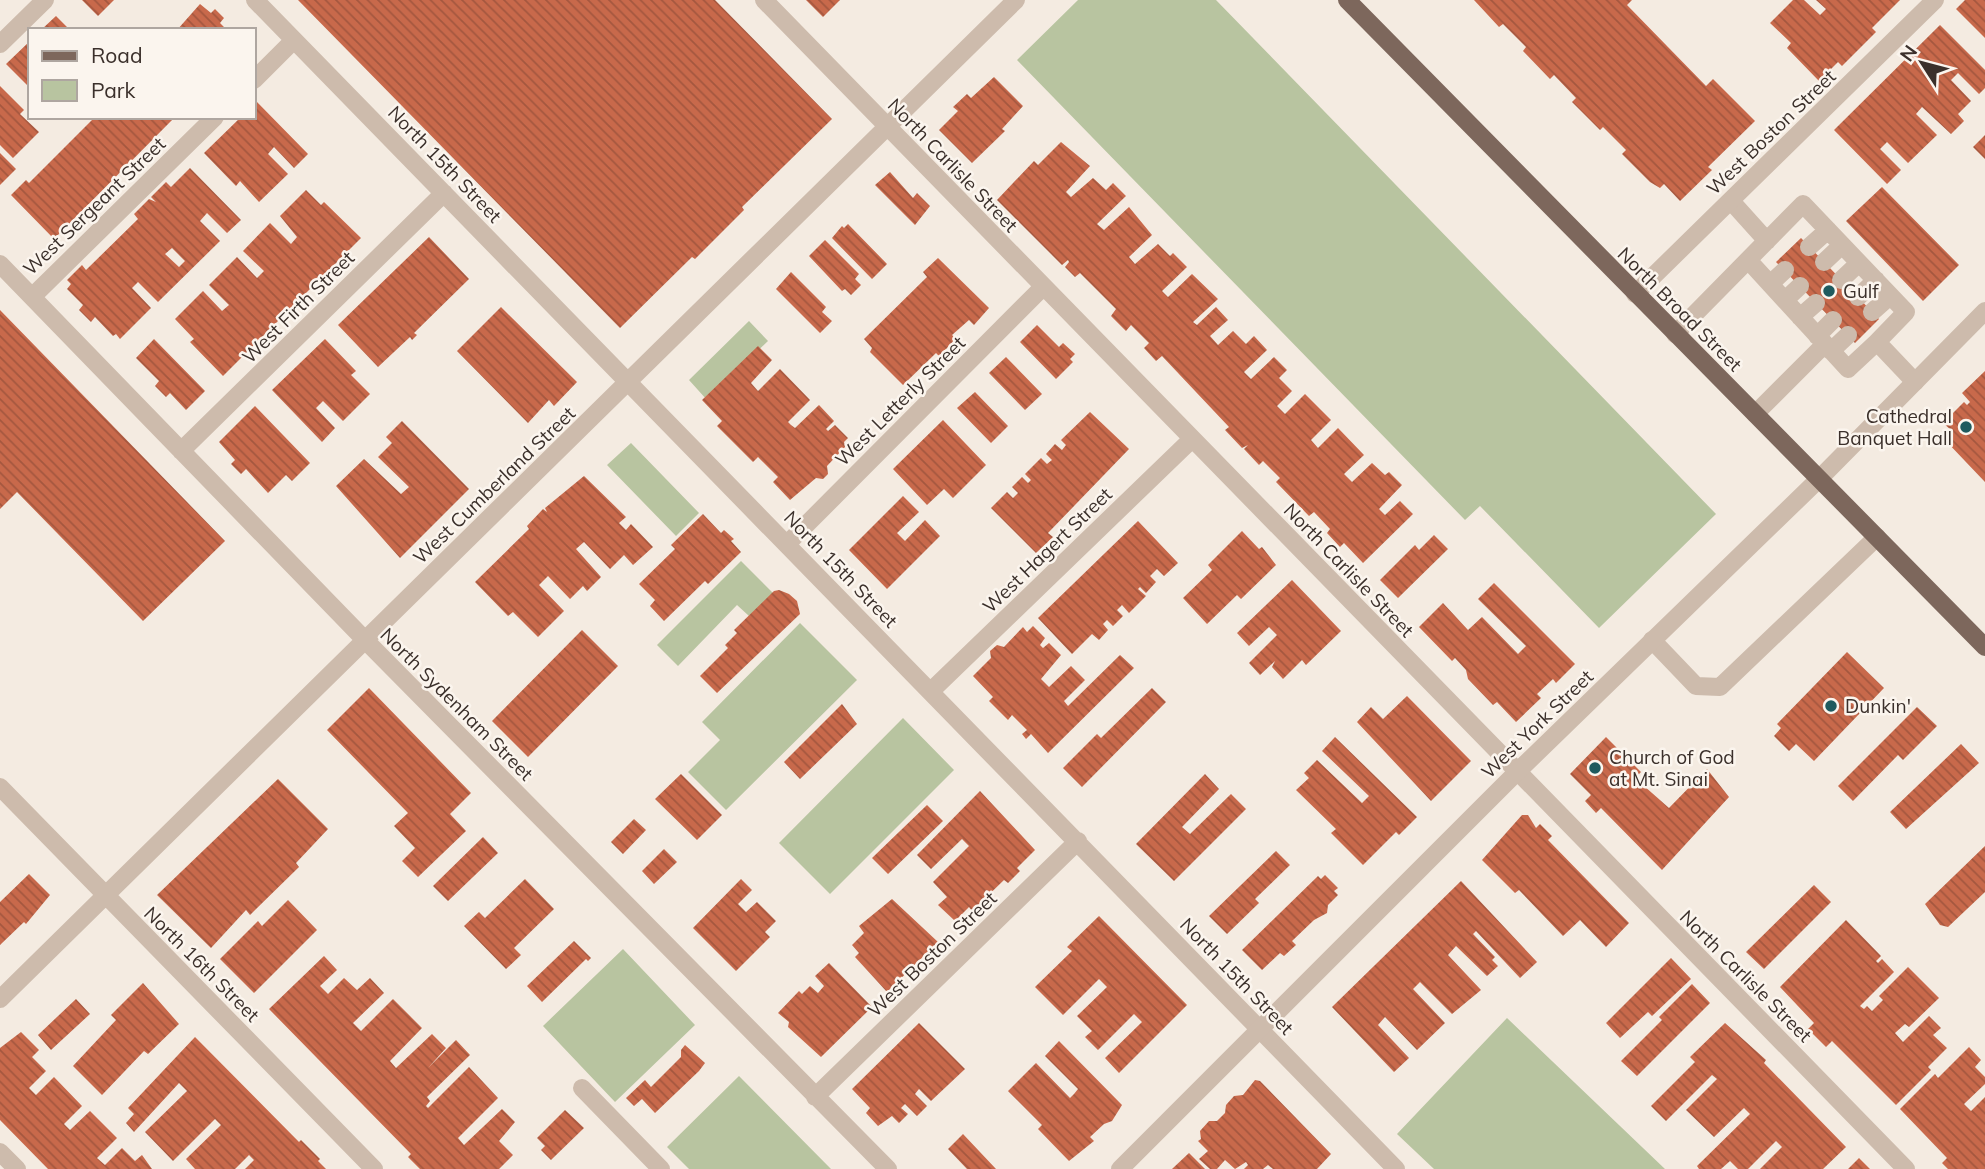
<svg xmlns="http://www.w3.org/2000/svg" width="1985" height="1169" font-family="Mulish,sans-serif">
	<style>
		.green { fill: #b8c4a0 }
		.building { fill: url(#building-back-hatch); fill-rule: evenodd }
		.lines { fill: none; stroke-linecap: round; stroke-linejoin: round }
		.service { stroke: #cdbbac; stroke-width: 18 }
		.minor { stroke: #cdbbac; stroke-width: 18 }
		.tertiary { stroke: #cdbbac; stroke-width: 18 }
		.primary { stroke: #7d675c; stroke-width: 18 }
		.poi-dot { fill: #1f5a5e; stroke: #fbf5ee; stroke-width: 2.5 }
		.labels { text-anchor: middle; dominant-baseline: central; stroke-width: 5; stroke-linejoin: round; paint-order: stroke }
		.street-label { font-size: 19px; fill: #3b302b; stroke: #fbf5ee }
		.poi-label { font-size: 19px; fill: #3b302b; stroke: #fbf5ee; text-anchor: start }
	</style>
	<defs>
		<pattern id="building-back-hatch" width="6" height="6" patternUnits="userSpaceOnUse" patternTransform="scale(1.75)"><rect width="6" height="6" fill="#c8694b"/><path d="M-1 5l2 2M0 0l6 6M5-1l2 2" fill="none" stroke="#a4573f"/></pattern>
	</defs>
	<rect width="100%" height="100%" fill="#f4ebe1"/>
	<path class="green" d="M1078 0H1216L1716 514 1599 628 1480 506 1465 520 1017 60Z
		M749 321 768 341 707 400 689 380Z
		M631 443 699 513 676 536 607 465Z
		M741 561 773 593 749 616 737 605 678 666 657 645Z
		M800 623 857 680 726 810 688 772 720 740 702 722Z
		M903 718 954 770 830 894 779 843Z
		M623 949 695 1025 615 1102 543 1026Z
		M1507 1018 1665 1169H1434L1397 1134Z
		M739 1076 831 1169H689L667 1147Z"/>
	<path class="building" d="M82 0H114L98 16Z
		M298 0H715L832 119 742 207 744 210 695 259 692 257 620 328Z
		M806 0H840L823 17Z
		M1474 0H1632L1627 5 1706 86 1713 79 1755 121 1708 167 1712 170 1680 201 1664 184 1660 188 1650 182 1622 154 1626 150 1603 127 1600 130 1572 102 1576 98 1554 75 1550 79 1523 51 1526 47 1503 24 1499 27Z
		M1793 0H1804L1820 15 1826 9 1816 0H1900L1872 28 1876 32 1842 66 1838 62 1819 81 1787 48 1791 43 1770 23Z
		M1965 0H1985V38L1956 9Z
		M200 4 211 13 215 9 224 18 220 23 227 30H177Z
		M56 16 70 30H41Z
		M1940 25 1985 70V88L1979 94 1958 73 1951 80 1971 101 1958 114 1964 121 1951 134 1922 107 1916 114 1937 135 1908 163 1887 142 1880 149 1901 170 1887 184 1834 130Z
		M30 41V88L6 64Z
		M994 77 1023 106 1002 129 1005 131 972 163 939 130 958 111 953 107 967 94 971 98Z
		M0 86 24 110 20 114 39 132 13 158 0 145Z
		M257 102 308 154 294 168 274 147 268 154 288 174 259 202 240 181 236 186 204 153 241 117H254Z
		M95 117H175L54 239 11 195 26 180 29 183Z
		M1985 135V159L1973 147Z
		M1061 142 1090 166 1066 192 1071 197 1093 178 1106 190 1113 183 1126 196 1097 224 1104 230 1129 207 1152 235 1129 257 1135 264 1158 244 1170 256 1173 253 1187 267 1162 291 1168 297 1192 274 1218 299 1193 322 1197 325 1216 307 1228 320 1210 336 1218 345 1233 331 1246 344 1254 336 1267 350 1244 372 1251 379 1274 357 1287 370 1279 378 1292 391 1277 406 1285 414 1305 394 1331 420 1311 440 1318 448 1338 428 1364 455 1344 474 1352 482 1372 463 1385 475 1389 472 1402 485 1379 509 1385 515 1400 501 1413 514 1363 563 1344 543 1340 547 1327 533 1330 529 1314 512 1309 516 1276 482 1280 478 1263 461 1259 465 1244 449 1248 445 1242 448 1225 430 1229 427 1162 356 1156 361 1144 348 1149 343 1131 325 1126 331 1111 316 1116 309 1080 273 1075 277 1065 267 1069 262 1068 260 1062 265 997 200 1034 161 1038 165Z
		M0 153 16 169 0 185Z
		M190 168 241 220 227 233 207 213 200 221 220 241 158 302 138 282 132 288 151 308 120 339 116 334 113 336 95 317 91 322 79 310 83 305 67 289 71 284 67 280 82 265 86 270 138 219 134 214 149 199 156 202 151 197 166 182 171 187ZM172 248 185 261 179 267 165 254Z
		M890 172 913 198 917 193 930 206 915 225 875 185Z
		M1882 187 1959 265 1923 301 1846 221Z
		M306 190 321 205 324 202 361 238 223 376 190 342 194 339 175 319 203 291 222 311 229 305 209 285 237 257 257 278 264 271 243 251 270 223 291 244 297 237 280 216Z
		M848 224 887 264 872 279 832 238 842 226 844 228Z
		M429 237 469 279 414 333 417 335 412 340 410 337 378 367 338 325Z
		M1801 238 1879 319 1855 343 1776 262Z
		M825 240 859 274 855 279 861 285 851 295 845 289 842 291 809 256Z
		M938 258 989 308 974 325 969 320 952 335 956 339 939 356 936 353 903 385 870 352 872 348 864 339 927 277 923 272Z
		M791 272 826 307 822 312 832 321 820 333 776 289Z
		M501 307 577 382 554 406 549 400 528 423 457 351Z
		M0 310 225 541 143 621 17 492 0 509Z
		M1037 325 1059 347 1063 343 1075 354 1070 359 1073 362 1056 379 1020 342Z
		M154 339 205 391 186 410 170 393 166 397 155 386 159 381 136 358Z
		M325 339 356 371 351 375 370 394 343 421 323 401 316 408 335 428 322 442 272 390Z
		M758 346 772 360 751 383 758 391 780 369 810 400 788 422 791 425 795 428 819 405 834 421 826 429 828 431 835 425 848 438 844 442 845 447 827 466 828 474 823 479 816 478 790 500 773 482 778 477 758 457 753 462 717 426 722 421 702 400Z
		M1006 357 1042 394 1025 410 989 373Z
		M1985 371V482L1945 440 1944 436 1951 430 1943 423 1964 402 1967 405 1970 402 1962 393Z
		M975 392 1008 426 991 443 957 408Z
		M255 406 310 463 292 481 286 475 268 493 246 469 241 474 231 464 235 460 219 442Z
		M1090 412 1129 449 1048 533 1053 537 1036 553 991 508 1007 492 1013 498 1018 493 1012 487 1022 477 1028 483 1031 480 1025 474 1041 458 1047 464 1052 460 1046 454 1055 444 1062 450 1066 445 1061 440Z
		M943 420 986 465 953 498 944 489 927 505 893 469Z
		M402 421 469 489 400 558 336 486 364 459 401 494 409 487 378 457 392 443 386 437Z
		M584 476 626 517 619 523 626 530 631 524 653 547 633 565 624 555 610 569 584 542 576 549 601 577 587 591 583 586 570 599 548 576 539 585 564 611 538 637 513 612 508 616 475 582 529 529 527 526 543 509 547 512 545 508Z
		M903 496 919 512 897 533 905 541 925 520 940 536 887 589 849 550Z
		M703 514 721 533 724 530 734 539 731 541 741 552 708 584 705 581 664 621 650 606 655 600 639 584 675 549 671 545Z
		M1138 521 1178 563 1164 576 1157 569 1150 576 1156 582 1146 593 1140 587 1138 589 1146 596 1129 613 1122 605 1117 610 1123 616 1113 626 1107 620 1103 624 1108 630 1099 640 1092 634 1072 654 1038 618Z
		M1242 531 1259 549 1262 547 1276 565 1241 599 1237 595 1207 624 1183 598 1212 570 1208 565Z
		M1434 535 1448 549 1398 598 1380 580 1415 545 1419 550Z
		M1292 580 1341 631 1306 665 1302 660 1283 679 1272 667 1275 661 1260 675 1249 663 1277 635 1269 627 1249 646 1237 633Z
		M1494 583 1575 664 1556 683 1553 679 1537 694 1541 698 1516 722 1497 702 1493 705 1468 679 1466 670 1455 658 1452 661 1419 627 1443 603 1468 630 1482 617 1518 654 1526 646 1478 599Z
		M779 590 789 594 797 601 800 614 717 693 700 676 728 648 725 645 737 633 734 630 774 591Z
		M1033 626 1045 638 1040 645 1043 648 1049 643 1061 655 1041 679 1049 687 1071 666 1085 680 1064 701 1068 706 1120 655 1134 668 1048 753 1031 734 1026 739 1022 734 1027 730 1012 715 1008 720 989 701 993 697 973 676 991 658 990 651 997 645 1004 647 1023 627 1027 632Z
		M582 630 618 666 528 757 492 721Z
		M1847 652 1884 688 1814 761 1796 744 1789 751 1774 736 1781 728 1777 724Z
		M369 688 471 793 450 814 466 831 418 877 402 861 415 848 394 826 408 813 327 730Z
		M1152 688 1166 702 1082 787 1063 768 1097 734 1101 738Z
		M1407 696 1471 761 1431 801 1357 722 1371 707 1383 719Z
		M842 704 857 724 800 779 784 762Z
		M1917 707 1937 726 1903 760 1898 755 1853 801 1838 786Z
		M1335 737 1417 817 1399 835 1396 832 1363 865 1331 833 1336 829 1296 790 1309 778 1304 773 1317 760 1362 803 1369 796 1322 751Z
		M1606 737 1641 772 1635 778 1669 808 1707 769 1729 797 1662 870 1601 808 1596 813 1585 801 1591 795 1570 774Z
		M1961 744 1979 763 1906 829 1890 812Z
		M681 774 722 815 697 840 655 799Z
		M1205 774 1219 789 1182 827 1190 834 1231 794 1246 809 1174 881 1136 844Z
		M278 779 328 829 296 863 299 867 250 915 246 910 211 948 157 895Z
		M980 791 1035 850 1017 868 1020 871 1008 883 1004 880 972 911 969 907 955 921 938 905 947 897 933 882 969 846 962 839 931 869 917 855Z
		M927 805 943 821 888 874 872 858Z
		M1522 815H1528L1536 828 1540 824 1552 836 1548 840 1629 923 1606 947 1580 920 1563 936 1519 890 1515 893 1482 860Z
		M634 819 646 830 623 854 611 842Z
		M483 837 498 853 448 901 433 886Z
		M1985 846V892L1948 927 1940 925 1925 904Z
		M664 849 677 862 654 884 642 871Z
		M1276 851 1290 865 1255 899 1259 903 1227 934 1209 916Z
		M29 874 50 895 26 924 24 922 0 945V902Z
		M1325 875 1338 888 1334 891 1338 895 1328 905 1327 913 1314 920 1292 941 1296 945 1284 956 1280 953 1262 970 1242 950 1318 876 1321 879Z
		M525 879 554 909 514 948 521 955 506 969 464 926 479 912 485 918Z
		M741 879 752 890 738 904 746 912 757 902 776 921 765 932 770 937 736 971 693 928Z
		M1461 881 1537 962 1520 978 1476 931 1473 934 1495 957 1492 960 1498 966 1487 976 1456 946 1448 955 1481 990 1452 1014 1420 982 1413 989 1445 1023 1417 1050 1385 1017 1378 1025 1409 1058 1394 1072 1332 1007Z
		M1814 885 1831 902 1764 969 1746 952Z
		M892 899 938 942 887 992 855 957 859 953 852 945 864 933 859 926Z
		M288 900 317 930 254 993 220 959 258 921 262 926Z
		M1099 916 1187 1005 1119 1073 1105 1058 1142 1022 1134 1014 1098 1050 1085 1037 1092 1031 1077 1016 1107 987 1099 979 1063 1015 1035 987 1072 951 1067 947Z
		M1846 920 1881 956 1876 961 1878 963 1882 959 1894 972 1860 1006 1864 1009 1867 1006 1872 1011 1883 1000 1879 996 1908 967 1939 998 1909 1027 1905 1024 1895 1033 1903 1042 1929 1016 1941 1028 1933 1035 1947 1048 1928 1067 1931 1070 1896 1105 1832 1041 1826 1047 1808 1029 1814 1023 1780 987Z
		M574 941 591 958 588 961 586 959 542 1002 527 986Z
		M324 956 337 970 320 986 328 994 344 978 357 990 370 978 384 993 353 1023 361 1031 393 999 422 1028 390 1061 396 1068 432 1034 446 1048 428 1068 456 1040 470 1055 427 1097 430 1101 426 1106 428 1108 469 1067 498 1098 458 1138 464 1145 502 1109 515 1122 499 1141 513 1155 499 1169H420L408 1157 411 1154 269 1009Z
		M1671 958 1691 979 1652 1016 1648 1012 1620 1038 1606 1023Z
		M829 963 872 1007 821 1057 788 1027 789 1022 778 1013 799 991 802 994 810 986 818 993 824 986 815 976Z
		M143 983 179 1024 148 1054 144 1051 102 1095 73 1066 116 1020 111 1015Z
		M1692 984 1710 1003 1637 1076 1621 1061 1662 1020 1659 1017Z
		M76 999 90 1014 51 1050 38 1035Z
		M919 1023 965 1069 931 1101 919 1089 915 1094 927 1106 917 1116 905 1104 901 1108 908 1114 899 1123 892 1116 878 1126 866 1113 870 1108 852 1089Z
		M1725 1023 1766 1060 1764 1063 1846 1147 1823 1169H1760L1782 1147 1776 1141 1748 1169H1738L1730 1161 1721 1169H1699L1697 1166 1750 1114 1744 1108 1714 1137 1686 1110 1717 1079 1712 1075 1666 1121 1651 1106 1695 1062 1690 1057Z
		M21 1032 39 1050 32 1057 46 1071 29 1088 36 1095 54 1077 82 1106 64 1124 70 1130 90 1111 117 1138 97 1158 105 1165 122 1148 135 1161 142 1155 152 1169H48L0 1120V1048Z
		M195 1037 299 1142 301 1140 320 1159 318 1161 326 1169H245L254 1160 249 1155 235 1169H195L186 1159 221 1125 215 1119 173 1161 145 1132 187 1091 179 1083 134 1132 126 1123 134 1114 128 1108Z
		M1059 1041 1122 1105 1112 1121 1104 1124 1090 1137 1094 1141 1069 1161 1038 1129 1042 1125 1008 1091 1036 1063 1070 1098 1074 1094 1078 1089 1045 1056Z
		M685 1045 705 1063 699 1071 655 1113 642 1099 634 1106 626 1098 645 1080 651 1087 681 1057V1050Z
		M1969 1047 1981 1060 1975 1067 1985 1077V1084L1964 1104 1971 1111 1985 1097V1169H1948L1942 1163 1947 1158 1900 1109 1935 1074 1938 1078Z
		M1255 1080 1260 1081 1331 1154 1317 1169H1273L1268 1165 1263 1169H1244L1248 1165 1246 1162 1235 1169 1225 1160 1217 1169H1210L1199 1159 1208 1151 1198 1141 1201 1139 1200 1131 1209 1121H1217L1225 1113 1226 1105 1234 1096 1243 1095Z
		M565 1110 584 1128 551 1160 541 1150 545 1146 537 1138Z
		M963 1134 996 1169H967L948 1149Z
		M1189 1153 1205 1169H1172Z
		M1859 1158 1870 1169H1848Z"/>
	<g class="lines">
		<path class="service" d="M1731 201 1767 241
			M1809 247 1828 230
			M1748 260 1848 369 1877 342
			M1824 262 1842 245
			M1841 280 1859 263
			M1770 284 1785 270
			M1858 297 1876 280
			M1785 300 1800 286
			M1872 312 1890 296
			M1800 317 1816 303
			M1675 334 1803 204 1906 312 1877 342 1915 382
			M1817 336 1833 320
			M1831 351 1848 335
			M1755 414 1825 344
			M1652 640 1696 686 1720 687 1877 537"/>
		<path class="minor" d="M255 0 1396 1169
			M764 0 1906 1169
			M0 44 45 0
			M254 80 294 40
			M0 264 365 640 888 1169
			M1635 294 1935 0
			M32 297 215 117
			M181 451 444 193
			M787 544 1042 288
			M931 691 1192 439
			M0 787 374 1169
			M0 999 1016 0
			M582 1088 661 1169
			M815 1097 1078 841
			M0 1152 17 1169"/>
		<path class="tertiary" d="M1120 1169 1517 772 1820 478 1985 311"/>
		<path class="primary" d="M1347 0 1985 647"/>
	</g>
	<g class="poi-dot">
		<circle cx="1829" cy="291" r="7"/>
		<circle cx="1966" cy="427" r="7"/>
		<circle cx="1831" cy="706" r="7"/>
		<circle cx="1595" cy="768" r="7"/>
	</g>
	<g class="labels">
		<g class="street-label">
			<text transform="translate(1771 132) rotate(-44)">West Boston Street</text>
			<text transform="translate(445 164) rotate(46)">North 15th Street</text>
			<text transform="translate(953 165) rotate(46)">North Carlisle Street</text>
			<text transform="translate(94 206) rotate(-44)">West Sergeant Street</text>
			<text transform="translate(298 307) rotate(-45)">West Firth Street</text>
			<text transform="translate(1680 309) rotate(45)">North Broad Street</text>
			<text transform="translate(900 401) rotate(-45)">West Letterly Street</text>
			<text transform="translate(494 485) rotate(-44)">West Cumberland Street</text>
			<text transform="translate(1047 550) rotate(-44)">West Hagert Street</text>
			<text transform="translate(841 569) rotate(46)">North 15th Street</text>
			<text transform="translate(1349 570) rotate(46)">North Carlisle Street</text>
			<text transform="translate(457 704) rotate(45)">North Sydenham Street</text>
			<text transform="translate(1537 724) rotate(-44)">West York Street</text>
			<text transform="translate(932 954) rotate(-44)">West Boston Street</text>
			<text transform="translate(202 964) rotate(45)">North 16th Street</text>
			<text transform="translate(1237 976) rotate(46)">North 15th Street</text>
			<text transform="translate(1746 976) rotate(45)">North Carlisle Street</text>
		</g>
		<g class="poi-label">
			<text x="1843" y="291">Gulf</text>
			<text x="1952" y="416" text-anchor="end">Cathedral<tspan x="1952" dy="22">Banquet Hall</tspan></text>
			<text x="1845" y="706">Dunkin'</text>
			<text x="1609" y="757">Church of God<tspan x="1609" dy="22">at Mt. Sinai</tspan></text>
		</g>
	</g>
	<rect x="28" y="28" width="228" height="91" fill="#fbf5ee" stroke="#aea6a0" stroke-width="2"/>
	<rect x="42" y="51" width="35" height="10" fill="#7d675c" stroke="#aea6a0" stroke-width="2"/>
	<text x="91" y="63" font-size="21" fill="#3b302b">Road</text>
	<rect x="42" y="80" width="35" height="21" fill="#b8c4a0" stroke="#aea6a0" stroke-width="2"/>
	<text x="91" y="98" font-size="21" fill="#3b302b">Park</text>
	<g transform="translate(1922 63) rotate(306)" stroke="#fbf5ee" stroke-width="5" paint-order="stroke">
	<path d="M0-5L12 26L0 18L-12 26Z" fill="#3b302b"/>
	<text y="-10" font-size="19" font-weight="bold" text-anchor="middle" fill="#3b302b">N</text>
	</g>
</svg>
